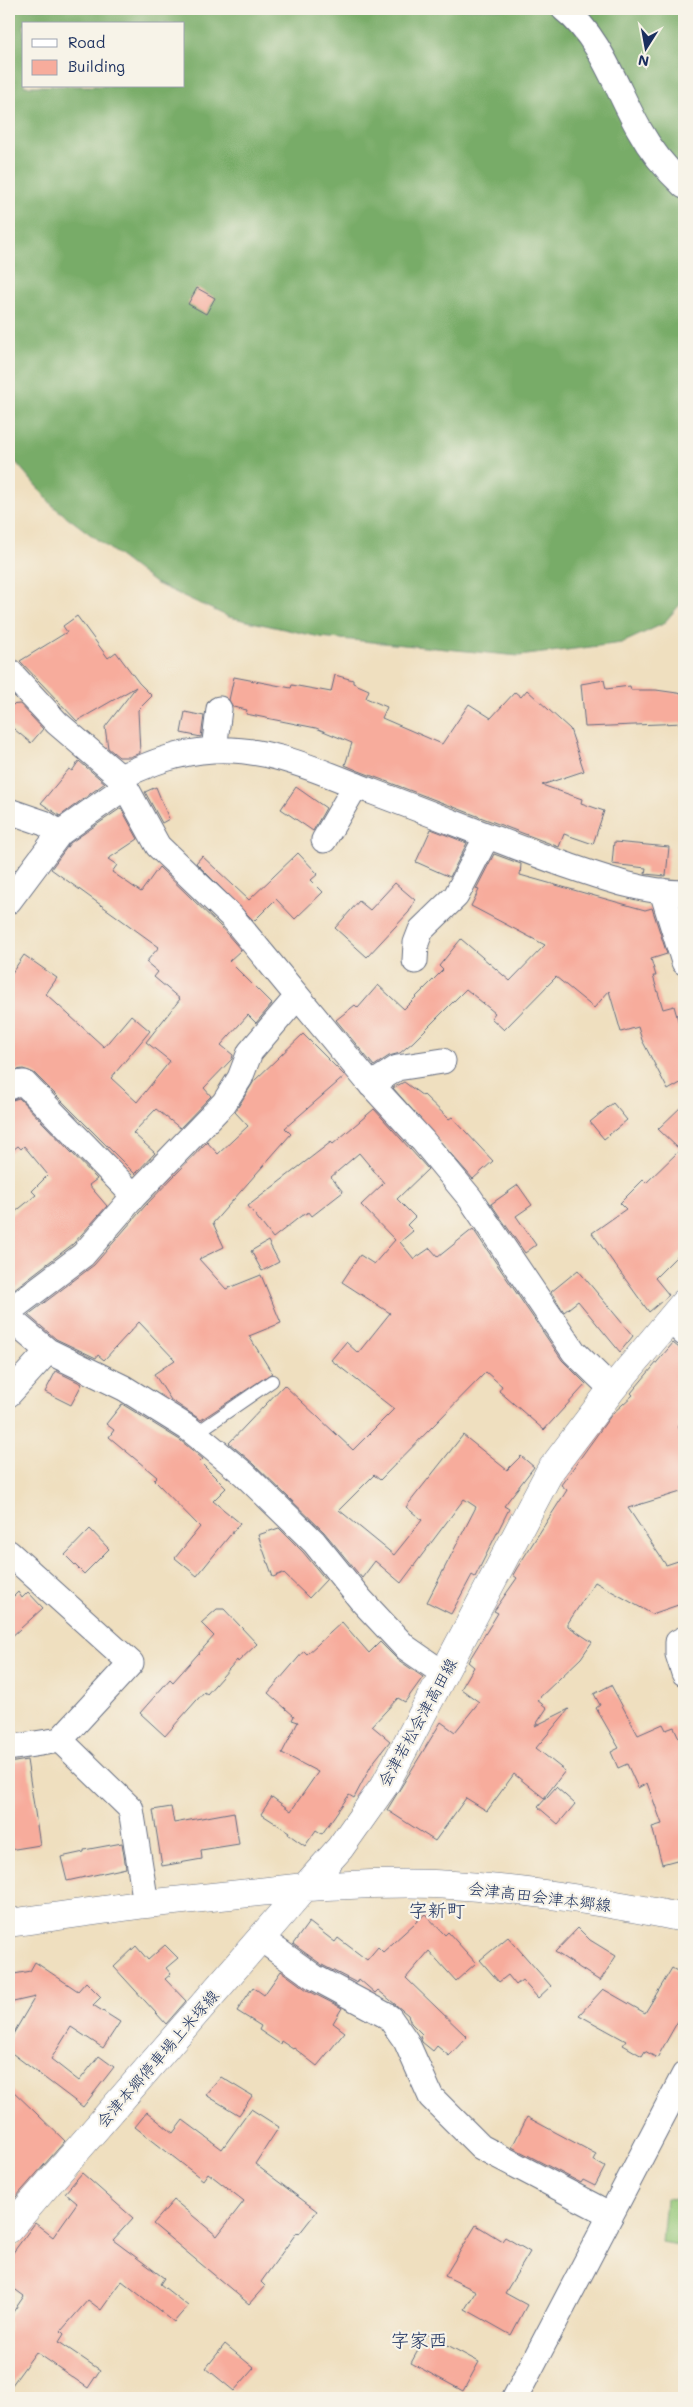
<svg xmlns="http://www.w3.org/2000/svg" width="693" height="2407" font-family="Mali,'Klee One',sans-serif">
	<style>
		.green { fill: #95c878; stroke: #587c6b }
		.forest { fill: #78ac68; stroke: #4a6e63; fill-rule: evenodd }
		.building { fill: #f7ac9c }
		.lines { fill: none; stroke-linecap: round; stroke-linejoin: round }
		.lane-casing { stroke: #656d80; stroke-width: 14 }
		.street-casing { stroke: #656d80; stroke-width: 27 }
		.secondary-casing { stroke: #656d80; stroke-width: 29 }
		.lane { stroke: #fff; stroke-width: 12 }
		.street { stroke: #fff; stroke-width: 25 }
		.secondary { stroke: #fff; stroke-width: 28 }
		.labels { text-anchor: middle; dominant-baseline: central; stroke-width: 4.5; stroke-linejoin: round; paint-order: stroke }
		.street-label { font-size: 16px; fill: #1b2f5e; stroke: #f7f3e8 }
		.quarter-label { font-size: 19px; fill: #1b2f5e; stroke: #f7f3e8 }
	</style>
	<rect width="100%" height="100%" fill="#f7f3e8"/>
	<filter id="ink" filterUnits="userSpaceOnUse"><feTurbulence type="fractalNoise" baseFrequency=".02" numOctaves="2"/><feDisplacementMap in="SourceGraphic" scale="10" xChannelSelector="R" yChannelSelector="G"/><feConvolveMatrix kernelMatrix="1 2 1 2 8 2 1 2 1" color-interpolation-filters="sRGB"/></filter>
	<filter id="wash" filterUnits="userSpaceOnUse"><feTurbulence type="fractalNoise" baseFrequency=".0096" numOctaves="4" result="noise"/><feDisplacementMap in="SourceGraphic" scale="20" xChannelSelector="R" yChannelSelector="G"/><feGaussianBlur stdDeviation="1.12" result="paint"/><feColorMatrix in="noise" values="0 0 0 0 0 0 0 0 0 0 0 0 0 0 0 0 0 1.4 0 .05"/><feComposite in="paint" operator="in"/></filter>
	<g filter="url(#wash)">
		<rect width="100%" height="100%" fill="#efdfbf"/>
		<path class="green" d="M666 2198 684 2200V2257L678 2245 662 2242Z"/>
		<path class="forest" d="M9 9H684V600L663 624 622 643 519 656 320 637 229 617 155 583 54 507 9 454ZM24 24H184V86H24Z"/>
		<g id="blocks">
			<path class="building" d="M197 288 215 298 206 314 188 304Z
				M77 616 108 658 116 652 139 683 152 696 138 710 140 753 130 757H119L108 748 105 727 136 687 77 721 20 661 67 632 63 626Z
				M335 675 353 680V683L369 690 366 698 387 707 382 718 442 744 469 704 491 718 515 692 521 697 527 690 570 729 584 771 542 785 582 799 581 803 604 811 593 844 564 834 559 847 359 771 345 765 352 743 316 728 246 714 247 710 233 707 229 700 234 677 291 688 292 685 331 692Z
				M604 680 606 689 630 686 631 690H656L684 694V723L585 727 581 684Z
				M20 704 43 729 31 743 9 725V705Z
				M185 712 204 716 201 737 181 733Z
				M79 761 105 783 60 816 41 803 69 769 72 771Z
				M156 787 169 819 162 823 145 792Z
				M296 787 326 808 313 831 281 809Z
				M121 808 138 839 108 859 117 865 112 872 141 892 159 867 220 926 241 950 229 961 272 1004 256 1023 248 1015 221 1045 233 1055 232 1059 204 1088 211 1096 180 1128 156 1109 133 1133 155 1153 135 1174 34 1073 23 1069 9 1071V977L24 955 57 978 46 994 104 1047 131 1015 150 1031 111 1078 137 1102 170 1061 146 1042 180 999 154 977 158 972 146 962 159 947 51 869 70 843Z
				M431 829 467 843 450 877 416 862Z
				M614 842 669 847 666 876 645 874 646 868 612 864Z
				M298 853 318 874 311 880 323 892 295 919 276 899 254 921 196 863 202 856 249 900Z
				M494 854 521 864 520 875 645 910 652 908 667 954 651 959 656 976H653L663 1009 674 1006 684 1041V1081L668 1090 642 1040 638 1027 621 1032 609 991 594 1008 556 977 504 1030 491 1018 495 1013 466 989 413 1042 400 1053 389 1056 374 1066 336 1020 355 1005 358 1008 378 985 404 1009 443 970 439 966 461 939 510 981 545 945 471 906 479 890 476 889Z
				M395 883 415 900 409 912 367 957 335 928 359 901 370 910Z
				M303 1034 345 1076 285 1128 291 1134 213 1223 224 1247 199 1259 226 1289 261 1275 281 1323 249 1336 272 1373 201 1420 171 1400 154 1374 175 1360 139 1322 104 1360 98 1355 96 1358 56 1339 28 1315 94 1265 145 1206 207 1142 218 1154 248 1126 235 1112 254 1081Z
				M404 1082 423 1096 424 1095 449 1119 452 1117 493 1161 473 1179 393 1088Z
				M19 1098 97 1179 89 1185 107 1206 73 1244 9 1293V1217L36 1195 32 1191 48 1175 24 1146 21 1149 18 1146 9 1153V1101Z
				M613 1103 627 1120 604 1139 590 1122Z
				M684 1104V1249L655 1278 669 1295 649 1312 592 1233 626 1209 620 1203 643 1180 646 1183 680 1150 658 1129Z
				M374 1109 428 1169 397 1199 415 1217 407 1225 413 1231 400 1242 414 1259 430 1248 438 1257 473 1229 562 1360 586 1384 544 1430 499 1391 502 1386 486 1372 380 1480 374 1475 339 1510 394 1555 422 1520 406 1507 463 1435 507 1470 521 1456 534 1467 504 1506 509 1509 475 1577 472 1575 451 1614 427 1602 476 1507 464 1499 401 1583 375 1561 362 1578 324 1532 254 1464 229 1443 284 1385 353 1450 394 1409 331 1360 346 1342 358 1353 390 1313 342 1282 360 1255 374 1264 395 1240 361 1205 384 1183 359 1153 331 1177 343 1192 312 1216 309 1212 301 1216 273 1238 248 1206 331 1142 333 1144Z
				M518 1185 532 1205 516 1216 536 1245 525 1253 491 1204Z
				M268 1241 279 1262 262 1271 251 1251Z
				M578 1270 633 1336 620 1352 578 1301 564 1312 551 1292Z
				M673 1343 684 1352V1418L678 1425 684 1444V1491L628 1508 666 1565 684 1559V1603L652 1614 595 1582 568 1623V1626L592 1642 581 1658 537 1700 547 1708 535 1726 569 1709 536 1748 565 1771 544 1798 514 1774 487 1811 466 1798 435 1841 387 1810 441 1722 455 1732 479 1702 461 1689 474 1667 468 1662 498 1613 494 1611 517 1578 513 1575 517 1568 567 1490 561 1485 612 1414 633 1395 631 1393Z
				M56 1371 82 1384 71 1405 45 1392Z
				M122 1404 180 1440 203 1459 200 1462 226 1488 213 1501 240 1523 197 1576 175 1558 200 1527 154 1480 157 1477 109 1437 114 1430 106 1424Z
				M279 1528 303 1552 326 1580 309 1598 283 1573 273 1577 258 1535Z
				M90 1529 109 1549 84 1574 65 1555Z
				M18 1592 22 1598 28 1592 43 1608 9 1639V1601Z
				M217 1609H224L257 1644 238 1662 237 1660 207 1694 204 1692 165 1736 140 1713 170 1679 173 1682 214 1636 201 1623Z
				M342 1622 369 1653 380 1642 397 1659 423 1677 405 1702 398 1698 372 1726 390 1741 372 1764 354 1798 349 1795 322 1834 316 1830 305 1846 288 1834 289 1832 261 1814 272 1797 291 1811 318 1772 282 1753 298 1722 292 1720 294 1716 268 1693 304 1651 307 1654Z
				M611 1685 638 1735 663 1724 666 1730 674 1727 684 1749V1858L662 1864 652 1827 662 1824 647 1783 638 1788 627 1764 618 1768 611 1752 619 1748 596 1708 600 1705 594 1694Z
				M27 1760 40 1845 9 1850V1763Z
				M556 1787 575 1804 558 1824 538 1807Z
				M171 1807 174 1823 234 1812 239 1844 201 1850 202 1859 162 1866 153 1810Z
				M122 1843 126 1868 67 1881 61 1857 84 1852V1850Z
				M425 1914 445 1935 448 1932 476 1963 456 1981 429 1951 406 1978 467 2037 449 2056 437 2046 433 2051 422 2042 420 2036 422 2034 411 2023 408 2015 378 1990 375 1993 359 1979 357 1983 322 1965 293 1944 309 1922 335 1942 338 1938 367 1960 378 1947 383 1952Z
				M578 1928 590 1940 616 1956 600 1981 555 1952Z
				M508 1937 551 1986 538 1998 522 1980 516 1985 508 1975 499 1982 480 1960Z
				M165 1945 178 1958 166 1968 171 1974 165 1979 186 2001 166 2024 114 1967 136 1946 148 1960Z
				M35 1962 78 1991 86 1982 101 1997 93 2005 120 2022 103 2048 71 2027 51 2059 79 2081 99 2056 114 2067 83 2107 9 2051V2041L35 1997 9 2003V1975L30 1971Z
				M672 1968 684 1975V2024L678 2021 657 2058 645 2051 642 2056 623 2045 626 2041 579 2015 603 1989 645 2013Z
				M281 1971 307 1990 342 2008 333 2023 345 2032 317 2066 294 2048 293 2049 281 2041 280 2044 259 2030 261 2026 237 2011 253 1987 264 1995Z
				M221 2077 252 2096 239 2115 206 2095Z
				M9 2087 65 2141 9 2205Z
				M251 2109 279 2127 255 2164 317 2211 299 2234 297 2232 261 2282 265 2286 249 2304 153 2224 174 2200 217 2236 244 2201 208 2173 203 2180 135 2127 147 2112 173 2133 183 2120 222 2149Z
				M527 2117 596 2154 593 2160 605 2167 595 2186 583 2180 581 2183 512 2147Z
				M82 2173 133 2218 113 2240 164 2278 160 2284 188 2306 174 2322 122 2281 101 2310 88 2300 61 2331 64 2334 59 2342 100 2370 88 2388 36 2352 9 2389V2318L24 2296 9 2285V2258L35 2223 53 2237 77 2203 65 2193Z
				M476 2225 502 2241 505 2237 530 2252 505 2293 527 2305 511 2335 465 2309 476 2291 445 2276Z
				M427 2334 479 2362 463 2391 411 2363Z
				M225 2344 254 2368 234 2391 206 2368Z"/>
		</g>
	</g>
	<g filter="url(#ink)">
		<use href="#blocks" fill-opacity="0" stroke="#656d80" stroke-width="1"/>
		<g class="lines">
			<defs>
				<path id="lane" d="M195 1434 272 1381"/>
				<path id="street" d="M564 9C601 38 616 89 639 129 651 151 666 169 684 186
					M9 671 57 723 120 777 158 846 231 916 366 1079 423 1141 470 1198 574 1352 612 1389
					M214 750 219 709
					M120 777C151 763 178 752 213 750 271 747 321 772 373 792 435 815 497 840 560 863 601 877 641 892 684 893
					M9 811 44 823 60 833
					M324 840 356 785
					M662 891 684 962
					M9 901 60 833 125 787
					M415 961 416 943 421 930 456 896 487 836
					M371 1085 397 1068 443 1061
					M9 1087 14 1084 24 1083 134 1196
					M9 1311 83 1255 134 1196 224 1103 240 1078 250 1052 297 997
					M9 1318 48 1351 9 1394
					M671 1321 684 1333
					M48 1351 124 1388 188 1428 244 1474 314 1542 361 1600 405 1647 444 1674
					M9 1553 131 1663 60 1740 9 1748
					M684 1639 678 1642V1654L684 1673
					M60 1740 131 1809 146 1904
					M260 1938 314 1977 389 2017 406 2041 431 2097 481 2147 611 2215
					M515 2398 684 2075"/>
				<path id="secondary" d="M9 1923 146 1904 305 1887 340 1848 386 1783 550 1471 612 1389 684 1303
					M9 2229 305 1887C348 1885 391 1882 434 1884 518 1888 602 1901 684 1918"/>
			</defs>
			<use href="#lane" class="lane-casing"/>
			<use href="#street" class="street-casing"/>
			<use href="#secondary" class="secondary-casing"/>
			<use href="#lane" class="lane"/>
			<use href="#street" class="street"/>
			<use href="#secondary" class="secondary"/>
		</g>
	</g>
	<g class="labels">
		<g class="street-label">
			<text transform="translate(417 1722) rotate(-61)">会津若松会津高田線</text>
			<text transform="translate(540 1896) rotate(7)">会津高田会津本郷線</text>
			<text transform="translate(157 2058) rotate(-49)">会津本郷停車場上米塚線</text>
		</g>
		<g class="quarter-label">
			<text x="437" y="1909">字新町</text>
			<text x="419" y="2339">字家西</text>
		</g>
	</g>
	<rect width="693" height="2407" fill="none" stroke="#f7f3e8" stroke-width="30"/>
	<rect x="22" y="22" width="162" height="65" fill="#f7f3e8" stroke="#9fa5b1"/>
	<rect x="32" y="39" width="25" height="8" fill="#ffffff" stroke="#9fa5b1"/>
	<text x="68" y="48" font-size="15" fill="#1b2f5e">Road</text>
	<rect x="32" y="60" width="25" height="15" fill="#f7ac9c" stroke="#9fa5b1"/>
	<text x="68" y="72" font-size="15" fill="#1b2f5e">Building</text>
	<g transform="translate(646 48) rotate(191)" stroke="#f7f3e8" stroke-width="4" paint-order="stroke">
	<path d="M0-4L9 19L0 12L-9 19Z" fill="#1b2f5e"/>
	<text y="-8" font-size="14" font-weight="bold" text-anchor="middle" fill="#1b2f5e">N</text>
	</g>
</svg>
